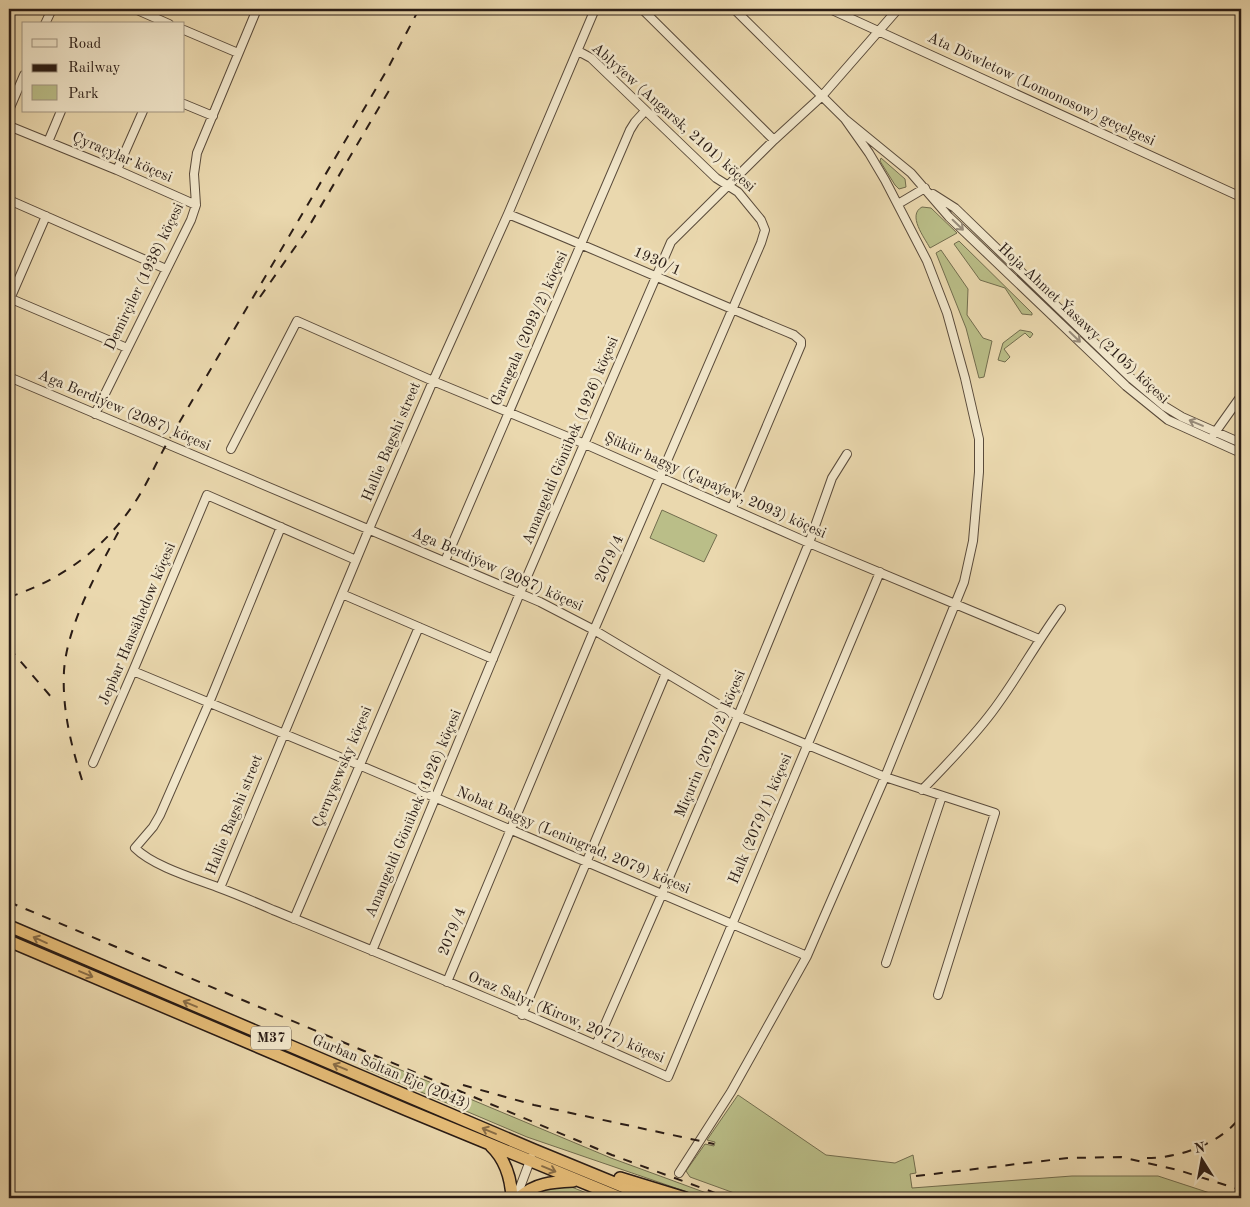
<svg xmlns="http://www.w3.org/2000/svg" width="1250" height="1207" font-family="'Old Standard TT',serif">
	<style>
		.green { fill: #babe88; stroke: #726d4e }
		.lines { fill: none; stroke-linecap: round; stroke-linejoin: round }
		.minor-casing { stroke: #5a4b3b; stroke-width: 10 }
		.highway-casing { stroke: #2a1c15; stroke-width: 14 }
		.minor { stroke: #f1e6ca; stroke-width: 8 }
		.highway { stroke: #e5bc77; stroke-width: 11 }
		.rail { stroke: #2a1c15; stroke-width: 2; stroke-dasharray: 9 9; stroke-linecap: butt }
		.oneway { stroke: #978b79 }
		.oneway2 { stroke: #886c46 }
		.labels { text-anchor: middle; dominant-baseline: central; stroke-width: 5; stroke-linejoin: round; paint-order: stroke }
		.shield { fill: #f1e6ca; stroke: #66594b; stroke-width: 1 }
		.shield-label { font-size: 14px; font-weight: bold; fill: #2a1c15 }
		.street-label { font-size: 15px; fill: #2a1c15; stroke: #f1e6ca }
	</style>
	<rect width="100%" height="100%" fill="#ead8ae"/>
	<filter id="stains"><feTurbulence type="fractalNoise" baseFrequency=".004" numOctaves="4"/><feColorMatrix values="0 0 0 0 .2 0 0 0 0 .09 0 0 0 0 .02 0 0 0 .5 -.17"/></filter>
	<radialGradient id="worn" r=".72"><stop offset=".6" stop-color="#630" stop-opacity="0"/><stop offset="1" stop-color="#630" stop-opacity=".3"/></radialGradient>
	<path class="green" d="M881 158 905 179 906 187 899 189 895 185 880 161Z
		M922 207 931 208 957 233 930 248C924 237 907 215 922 207Z
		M959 241 1032 313V315L1022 314 1005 288 980 280 954 244Z
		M941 250 968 289 967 315 983 338 992 341 984 377 979 378 966 328 936 253Z
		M1020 330 1031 332 1033 334 1030 338 1025 333 1004 349 1010 357 1005 362 998 360 1003 343Z
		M662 510 717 535 704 562 650 538Z
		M365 1055 611 1158 720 1198H705L527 1137 362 1067 360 1066Z
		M738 1095 826 1155 895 1163 913 1155 916 1173 910 1174 912 1188 1072 1176H1158L1225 1198H748L690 1177 686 1171 705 1144 714 1146 715 1142 707 1140Z
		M569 1186 599 1198H529L545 1189Z"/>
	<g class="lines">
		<defs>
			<path id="minor" d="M135 9 169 24
				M734 9 845 119 911 173 949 217 1126 386 1168 420 1241 453
				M830 9 1241 197
				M644 11 774 140
				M45 24 52 9
				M184 30 238 53
				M184 104 213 116
				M9 110 24 75
				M9 126 117 170 196 205
				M48 142 61 111
				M117 170 143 111
				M933 194 955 208 1132 379 1164 406 1182 417 1241 443
				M9 200 166 269
				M898 204 925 188
				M508 214C604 253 699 296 794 335L801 341V345L732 508
				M9 298 127 348
				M10 299 46 216
				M9 377 540 602 594 630 738 716 885 777 995 813 938 995
				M95 414 191 220 196 205 194 174 197 153 257 9
				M1214 434 1241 396
				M231 449 297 321 433 381 585 444 809 543 1039 639
				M281 527 209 703 160 815 153 827 135 848C153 866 193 878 217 887 236 894 255 902 273 910 405 964 538 1018 668 1077L880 572
				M445 561 630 130 635 122 645 111
				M342 594 493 659
				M133 671 359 765 807 956
				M93 763 133 671 207 495 356 560
				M922 790C946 765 971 740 992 712 1017 679 1036 643 1061 609
				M220 888 369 529 433 381 508 214 595 9
				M294 919 419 627
				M372 951 520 593 671 242 774 140 822 96 898 9
				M886 963 942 796
				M447 982 594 630 761 243 765 230 761 220 738 192 716 178 591 58 578 51
				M522 1015 666 673
				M596 1045 662 894 738 716 809 543 832 478 847 454
				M679 1173 731 1092 807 956 885 777 964 582 973 541 979 472V439L965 378 947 313 927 261 885 180 869 153 845 119
				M516 1198 531 1158"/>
			<path id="highway" d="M9 926 534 1150 651 1198
				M9 941 407 1110 621 1198
				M491 1146C506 1160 511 1179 512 1198
				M620 1178 685 1198
				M519 1198C534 1183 553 1182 573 1181"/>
		</defs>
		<use href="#minor" class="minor-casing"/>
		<use href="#highway" class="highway-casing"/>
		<use href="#minor" class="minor"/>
		<use href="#highway" class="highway"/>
		<path class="rail" d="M260 297 305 233 390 89
			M9 597C59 581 101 551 131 508 145 489 155 465 166 445L387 70 419 9
			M9 648 52 698
			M82 780C71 745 62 709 64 671 67 625 98 570 120 529
			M9 902 612 1155 729 1198
			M463 1085 534 1105 714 1144
			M1147 1158C1180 1158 1222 1143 1241 1116
			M916 1176 1068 1158 1121 1157 1178 1170 1241 1190"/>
	</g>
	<defs><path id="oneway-shaft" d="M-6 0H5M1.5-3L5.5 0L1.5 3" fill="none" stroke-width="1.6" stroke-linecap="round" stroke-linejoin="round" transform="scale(1.25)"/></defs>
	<g class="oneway">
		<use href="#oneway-shaft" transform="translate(958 225) rotate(44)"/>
		<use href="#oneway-shaft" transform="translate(1075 337) rotate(44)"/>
		<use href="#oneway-shaft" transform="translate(1196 423) rotate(-157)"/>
	</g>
	<g class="oneway2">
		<use href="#oneway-shaft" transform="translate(40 940) rotate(-156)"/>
		<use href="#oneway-shaft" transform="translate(86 974) rotate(23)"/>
		<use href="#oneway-shaft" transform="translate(190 1004) rotate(-157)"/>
		<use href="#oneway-shaft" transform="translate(340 1067) rotate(-157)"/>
		<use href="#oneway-shaft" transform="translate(489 1131) rotate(-157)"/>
		<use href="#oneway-shaft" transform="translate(549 1169) rotate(22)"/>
	</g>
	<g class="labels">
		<rect class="shield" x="251" y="1026.5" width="40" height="23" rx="4"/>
		<g class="shield-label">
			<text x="271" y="1038">M37</text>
		</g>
		<g class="street-label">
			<text transform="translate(1041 90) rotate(25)">Ata Döwletow (Lomonosow) geçelgesi</text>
			<text transform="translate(673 118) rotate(42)">Ablyýew (Angarsk, 2101) köçesi</text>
			<text transform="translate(122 158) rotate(23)">Çyraçylar köçesi</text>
			<text transform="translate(657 262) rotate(24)">1930/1</text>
			<text transform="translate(145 277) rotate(-64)">Demirçiler (1938) köçesi</text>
			<text transform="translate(1083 324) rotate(43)">Hoja Ahmet Ýasawy (2105) köçesi</text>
			<text transform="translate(530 329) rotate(-66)">Garagala (2093/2) köçesi</text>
			<text transform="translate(124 411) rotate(23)">Aga Berdiýew (2087) köçesi</text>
			<text transform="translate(571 441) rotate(-67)">Amangeldi Gönübek (1926) köçesi</text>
			<text transform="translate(392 442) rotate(-67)">Hallie Bagshi street</text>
			<text transform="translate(715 486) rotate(24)">Şükür bagşy (Çapaýew, 2093) köçesi</text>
			<text transform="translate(610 559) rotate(-66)">2079/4</text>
			<text transform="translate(497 570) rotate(24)">Aga Berdiýew (2087) köçesi</text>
			<text transform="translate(138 624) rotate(-67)">Jepbar Hansähedow köçesi</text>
			<text transform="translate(711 744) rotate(-67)">Miçurin (2079/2) köçesi</text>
			<text transform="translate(343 767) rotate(-67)">Çernyşewsky köçesi</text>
			<text transform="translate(414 814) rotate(-67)">Amangeldi Gönübek (1926) köçesi</text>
			<text transform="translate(235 815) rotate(-68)">Hallie Bagshi street</text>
			<text transform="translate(761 819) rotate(-67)">Halk (2079/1) köçesi</text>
			<text transform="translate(573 841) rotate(23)">Nobat Bagşy (Leningrad, 2079) köçesi</text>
			<text transform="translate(453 932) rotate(-68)">2079/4</text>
			<text transform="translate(566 1018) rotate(23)">Oraz Salyr (Kirow, 2077) köçesi</text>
			<text transform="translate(391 1073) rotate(23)">Gurban Soltan Eje (2043)</text>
		</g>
	</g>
	<rect width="1250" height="1207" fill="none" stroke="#ead8ae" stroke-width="30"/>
	<rect x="10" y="10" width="1230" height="1187" fill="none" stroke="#2a1c15" stroke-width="2.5"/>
	<rect x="15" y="15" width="1220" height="1177" fill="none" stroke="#2a1c15"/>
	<rect x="22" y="22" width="162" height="90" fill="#f1e6ca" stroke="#a19582"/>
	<rect x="32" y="39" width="25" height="8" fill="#f1e6ca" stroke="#a19582"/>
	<text x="68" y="48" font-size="15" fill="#2a1c15">Road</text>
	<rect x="32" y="64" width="25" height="8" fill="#2a1c15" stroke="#a19582"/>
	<text x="68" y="72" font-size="15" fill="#2a1c15">Railway</text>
	<rect x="32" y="85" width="25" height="15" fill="#babe88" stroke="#a19582"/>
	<text x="68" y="98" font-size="15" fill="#2a1c15">Park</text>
	<g transform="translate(1202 1160) rotate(349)" stroke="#f1e6ca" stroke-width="4" paint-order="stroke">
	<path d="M0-4L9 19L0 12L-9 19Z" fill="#2a1c15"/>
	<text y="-8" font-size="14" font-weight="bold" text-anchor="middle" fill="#2a1c15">N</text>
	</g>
	<rect width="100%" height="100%" filter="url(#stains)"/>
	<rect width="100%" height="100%" fill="url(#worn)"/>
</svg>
